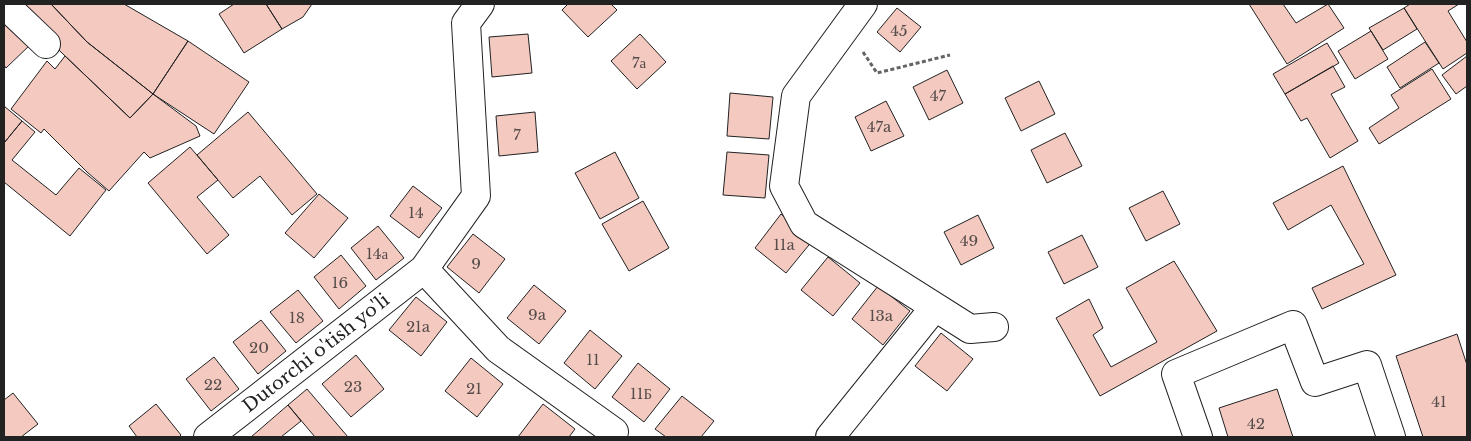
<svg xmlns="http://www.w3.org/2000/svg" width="1471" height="441" font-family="'Libre Baskerville',serif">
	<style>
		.building { fill: #f3c9c0; stroke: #222 }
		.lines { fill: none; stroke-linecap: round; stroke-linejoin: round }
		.minor-casing { stroke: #222; stroke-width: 30 }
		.path { stroke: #646464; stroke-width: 3; stroke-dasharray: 4 2.5; stroke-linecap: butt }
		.minor { stroke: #fff; stroke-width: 28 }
		.labels { text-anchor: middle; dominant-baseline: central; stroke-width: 4; stroke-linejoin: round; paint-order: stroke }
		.number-label { font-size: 15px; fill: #564c4a }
		.street-label { font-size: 18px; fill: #222; stroke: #fff }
	</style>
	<rect width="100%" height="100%" fill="#fff"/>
	<path class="building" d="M25 4H51L87 42 153 94 130 118 17 10Z
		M51 4H124L188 41 153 94 87 42Z
		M234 4H266L282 29 244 53 219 14Z
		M266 4H312L303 17 282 29Z
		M568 4H611L617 10 588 37 562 10Z
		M1249 4H1283L1296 23 1328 4 1344 28 1287 64Z
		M1410 4H1459L1448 11 1467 42V53L1443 69 1404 8Z
		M897 8 921 27 900 52 877 32Z
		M1404 8 1417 29 1383 50 1369 28Z
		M10 21 31 44 6 68 4 65V27Z
		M1371 31 1388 59 1355 79 1338 51Z
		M528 34 532 73 492 77 489 37Z
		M640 34 666 62 637 89 611 61Z
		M188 41 249 82 214 134 153 94Z
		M1425 42 1439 63 1400 88 1387 67Z
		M1327 43 1339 63 1285 94 1273 74Z
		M65 56 130 118 153 94 196 126 200 136 150 158 144 152 109 191 87 172 44 129 41 133 11 109 47 61 55 69Z
		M1467 56V86L1456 94 1442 75Z
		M1333 66 1345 87 1331 94 1358 141 1330 158 1307 118 1301 121 1285 94Z
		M1432 69 1451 99 1379 144 1369 128 1399 108 1391 95Z
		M947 70 963 103 929 120 913 87Z
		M1039 81 1055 114 1021 131 1005 98Z
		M730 93 773 97 769 139 727 136Z
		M886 101 904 136 871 151 855 117Z
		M4 106 22 121 4 143Z
		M248 112 317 194 292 215 260 176 233 198 197 155Z
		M535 112 538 152 499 156 496 116Z
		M22 121 35 132 12 160 56 195 79 168 106 190 70 236 4 182V143Z
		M1065 133 1082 166 1047 183 1031 150Z
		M190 147 218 180 197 197 229 235 207 254 148 183Z
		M615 152 639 198 600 219 575 173Z
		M727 152 769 155 765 198 723 195Z
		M1343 166 1396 275 1322 309 1312 288 1364 264 1331 205 1288 230 1273 203Z
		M413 186 442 208 419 238 390 216Z
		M1163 191 1180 224 1146 241 1129 208Z
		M319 194 348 218 314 258 285 233Z
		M643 201 669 248 629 271 602 224Z
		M781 214 813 240 786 273 755 248Z
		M978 215 994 248 961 265 944 232Z
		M378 226 404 258 376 280 351 248Z
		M473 234 505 259 479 293 447 267Z
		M1082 235 1098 267 1064 284 1048 252Z
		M341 255 366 286 339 309 314 277Z
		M828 257 860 283 833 316 801 290Z
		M1174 261 1217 331 1100 396 1056 318 1089 299 1103 328 1093 335 1111 367 1157 342 1126 288Z
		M534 285 566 311 539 344 507 318Z
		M878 286 910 311 883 345 852 319Z
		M298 290 323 321 296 343 270 312Z
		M416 297 447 322 421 356 389 330Z
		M261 320 286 351 258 374 233 342Z
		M590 330 622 356 595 389 564 363Z
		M941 333 973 359 947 391 915 366Z
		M1457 334 1467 365V437H1423L1396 356Z
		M356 355 384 389 351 417 322 384Z
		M214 357 239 389 211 411 186 379Z
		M471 358 503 384 477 417 445 391Z
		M638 363 670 389 644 422 612 397Z
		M307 389 348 437H315L288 405Z
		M1277 389 1293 437H1228L1219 408Z
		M13 393 38 424 21 437H4V400Z
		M682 396 714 421 701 437H666L655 429Z
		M156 404 181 435 179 437H137L129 426Z
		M543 404 575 429 569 437H518Z
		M288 405 301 421 281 437H251Z"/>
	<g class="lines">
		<defs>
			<path id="minor" d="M4 4 46 44
				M480 4 466 23 476 196 424 269 498 349 614 432
				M863 4 796 96 784 186 804 224 970 329 994 327
				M208 437 424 269
				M830 437 934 308
				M1198 437 1176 374 1293 325 1315 382 1367 365 1391 437"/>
		</defs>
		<use href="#minor" class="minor-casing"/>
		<path class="path" d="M863 52 877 73 950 55"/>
		<use href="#minor" class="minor"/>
	</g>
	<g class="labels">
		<g class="number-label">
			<text x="899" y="30">45</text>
			<text x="639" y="62">7а</text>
			<text x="938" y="95">47</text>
			<text x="879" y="126">47a</text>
			<text x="517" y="134">7</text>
			<text x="416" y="212">14</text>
			<text x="969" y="240">49</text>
			<text x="784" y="244">11a</text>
			<text x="377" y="253">14а</text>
			<text x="476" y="263">9</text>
			<text x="340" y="282">16</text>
			<text x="537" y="314">9a</text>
			<text x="881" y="315">13a</text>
			<text x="297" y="317">18</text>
			<text x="418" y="326">21a</text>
			<text x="259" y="347">20</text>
			<text x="593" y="359">11</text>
			<text x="213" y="384">22</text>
			<text x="353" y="386">23</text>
			<text x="474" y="388">21</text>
			<text x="641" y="393">11Б</text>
			<text x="1439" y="401">41</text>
			<text x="1256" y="423">42</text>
		</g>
		<g class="street-label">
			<text transform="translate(316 353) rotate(-38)">Dutorchi o'tish yo'li</text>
		</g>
	</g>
	<rect width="1471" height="441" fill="none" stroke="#222222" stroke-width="10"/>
</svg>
